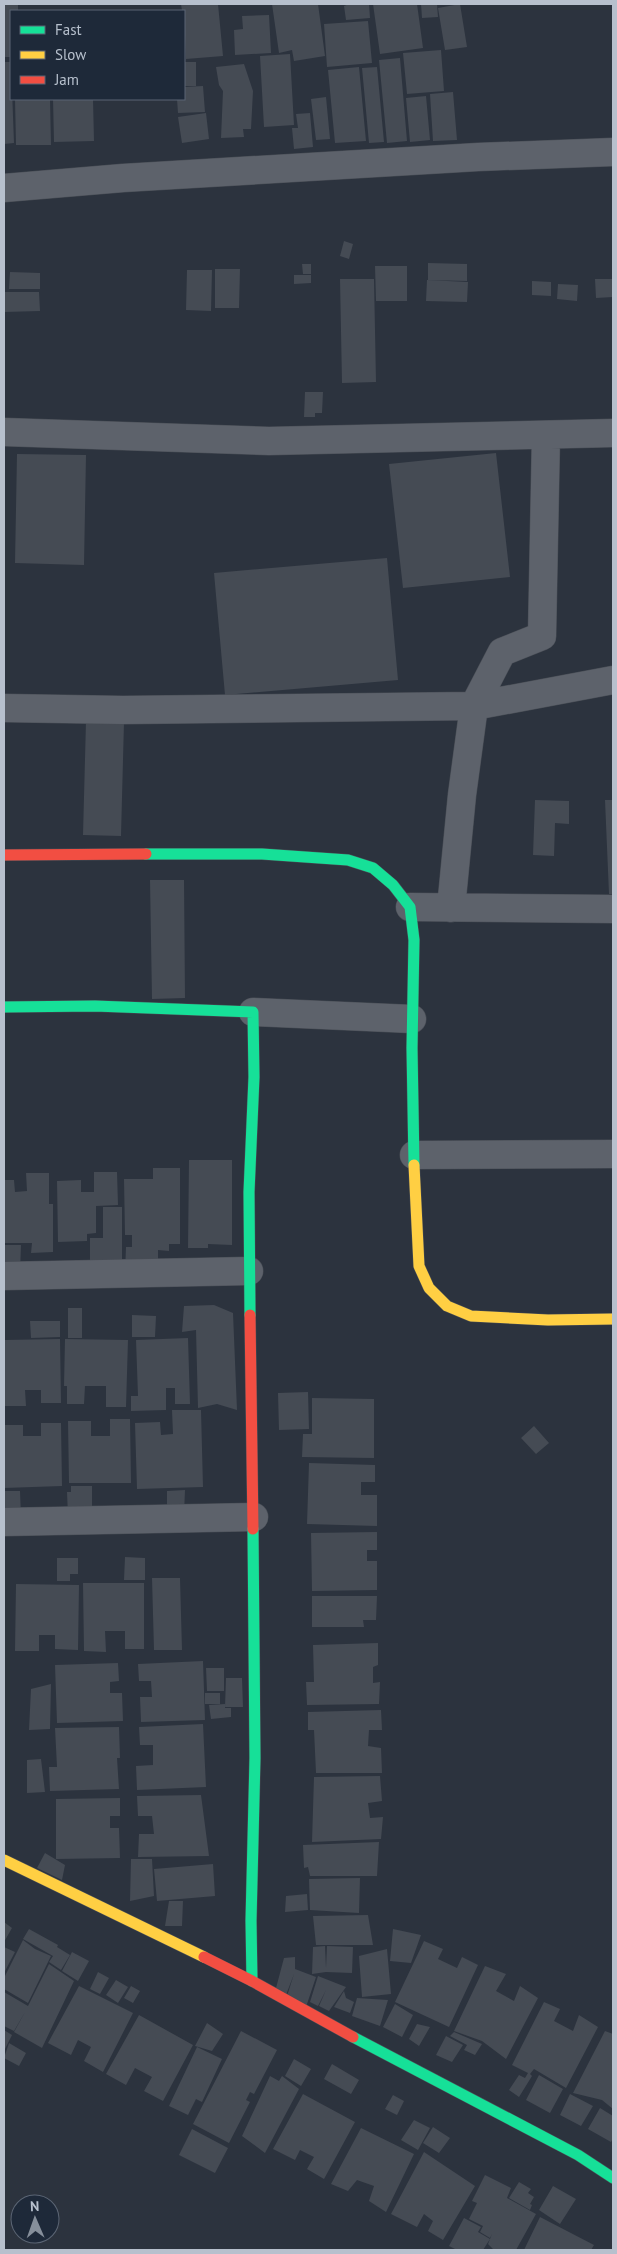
<svg xmlns="http://www.w3.org/2000/svg" width="617" height="2254" font-family="'PT Sans',sans-serif">
	<style>
		.building { fill: #454b54 }
		.lines { fill: none; stroke-linecap: round; stroke-linejoin: round }
		.street-casing { stroke: #494e56; stroke-width: 29 }
		.fast-casing { stroke: #494e56; stroke-width: 12 }
		.slow-casing { stroke: #494e56; stroke-width: 12 }
		.jam-casing { stroke: #494e56; stroke-width: 12 }
		.street { stroke: #5d626b; stroke-width: 28 }
		.fast { stroke: #16e098; stroke-width: 11 }
		.slow { stroke: #ffcf43; stroke-width: 11 }
		.jam { stroke: #f24e42; stroke-width: 11 }
	</style>
	<rect width="100%" height="100%" fill="#2c333e"/>
	<path class="building" d="M4 4H18V11H11V57H4Z
		M181 4H218L223 56 186 59 184 11H182Z
		M272 4H318L325 56 294 61 292 50 279 53Z
		M349 4H369L370 18 346 20 344 6Z
		M373 4H417L423 48 380 54Z
		M421 4H437L438 17 422 18Z
		M460 4 467 47 445 50 438 8Z
		M269 15 271 53 235 55 234 30 243 29 242 16Z
		M368 21 372 63 327 67 324 24Z
		M441 50 444 91 407 94 403 53Z
		M290 54 294 125 264 127 260 56Z
		M400 58 407 141 387 143 379 60Z
		M4 62H11L14 143 4 144Z
		M184 62H196V86H184Z
		M244 64 253 91 251 129H243L244 137 221 138 223 91 219 85 216 67Z
		M359 67 366 141 335 143 328 70Z
		M377 67 384 142 369 143 362 68Z
		M203 86 205 112 178 113 177 99H184V87Z
		M453 92 457 140 433 141 430 94Z
		M426 96 430 140 410 142 406 98Z
		M326 97 330 139 316 140 311 99Z
		M15 99H50L51 145H16Z
		M53 99H93L94 141 54 142Z
		M206 113 209 139 182 143 178 117Z
		M310 113 313 147 294 149 292 128H298L296 114Z
		M344 241 353 244 349 259 340 256Z
		M428 263 467 264V281L428 280Z
		M302 264H311V274H303Z
		M375 266H407V301H376Z
		M215 269H240L239 308H215Z
		M187 270H212L211 311 186 310Z
		M10 272 40 273V289H9Z
		M294 275H311V283L294 284Z
		M340 279H374L376 382 342 383Z
		M595 279H613V297L596 298Z
		M427 280 468 282 467 302 426 301Z
		M532 281 551 282V296L532 295Z
		M558 284 578 285 577 301 557 299Z
		M4 292H39L40 311 4 312Z
		M305 392H323L322 413H315V417H304Z
		M496 453 510 577 403 588 389 464Z
		M17 454 86 455 84 565 15 563Z
		M387 558 398 680 225 695 214 573Z
		M86 721 124 722 121 836 83 835Z
		M535 800 569 801V824L555 823 554 856 533 855Z
		M605 800H613V894H609Z
		M150 880H184L185 998 152 999Z
		M189 1160H232V1245L208 1244V1248H188Z
		M153 1168H180V1244H169V1251L158 1250V1273H125L126 1247H132V1235H125L124 1179H153Z
		M94 1172H117L118 1205 96 1206V1233L87 1234V1241L58 1242 57 1181 81 1180V1192H94Z
		M26 1173H49V1204H53V1252L31 1253 32 1243H4V1180H14L15 1192 27 1191Z
		M103 1207H122V1269H90V1238H103Z
		M5 1245H21L20 1273H4Z
		M214 1305 233 1313 237 1410 217 1404 198 1408 196 1330 182 1332 184 1306Z
		M68 1308H82V1338H68Z
		M132 1315 156 1316 155 1337H132Z
		M30 1321H60V1337L31 1338Z
		M188 1338 190 1404H175V1388H166V1410L131 1411V1396H138L136 1340Z
		M60 1339 61 1403H41V1390H25L26 1406H4V1340Z
		M65 1339 128 1340 126 1407H106V1386H85L84 1404H67V1386H64Z
		M308 1392 309 1429 279 1430 278 1393Z
		M312 1398 374 1399V1458L302 1457 303 1434H312Z
		M172 1410H201L203 1487 137 1489 135 1423 160 1422 161 1435 173 1434Z
		M110 1419H130L131 1483H69L68 1421H91V1436H110Z
		M41 1423H61L62 1486 4 1488V1425H23V1436H41Z
		M534 1426 549 1443 536 1454 521 1438Z
		M309 1463 375 1465V1482H361V1495H377V1526L307 1524Z
		M71 1486H92V1515L68 1516 67 1492H71Z
		M185 1490 184 1514H167V1491Z
		M4 1491H20L21 1516H4Z
		M377 1532V1550H367V1561H377V1590L312 1591 311 1533Z
		M125 1557 145 1558V1580H124Z
		M57 1558H78V1574H70V1581H57Z
		M152 1578H180L182 1650H154Z
		M83 1583H144V1649H125V1631H105L106 1652 84 1651Z
		M16 1584 79 1585 78 1650 55 1649V1635H39V1651H15Z
		M312 1596H377L376 1620H363L364 1627H312Z
		M378 1643V1665L373 1667V1683L380 1682 379 1704 307 1705 306 1682H314L313 1645Z
		M203 1661 205 1720 141 1722 140 1697H152L151 1681H139L138 1664Z
		M118 1663 119 1681 110 1682V1693H122L123 1721 57 1723 55 1665Z
		M206 1668H224V1691H207Z
		M226 1678H242L243 1707H225Z
		M51 1684 50 1729 29 1730 31 1689Z
		M205 1693H220V1704H205Z
		M225 1704V1708H231V1717L211 1719 209 1705Z
		M381 1710 382 1730H369L368 1746 381 1748 382 1773H316L314 1730H308V1712Z
		M203 1724 206 1787 137 1790 136 1766 153 1765V1745H140L139 1727Z
		M119 1727 120 1758H117L119 1789 50 1791 49 1767H57L55 1728Z
		M41 1759 45 1792 27 1793V1760Z
		M380 1776 382 1801 368 1803 370 1818 383 1817 381 1839 312 1842 314 1777Z
		M201 1795 209 1856 138 1857 139 1834H154L152 1816H138L137 1796Z
		M120 1798V1816H110V1828H119L120 1858 56 1859V1799Z
		M379 1842 377 1876H310L308 1867 304 1868 303 1845Z
		M45 1853 65 1865 62 1880 37 1868Z
		M131 1859H152L154 1896 130 1901Z
		M213 1864 215 1896 157 1901 154 1869Z
		M360 1878 359 1913 310 1910 309 1879Z
		M307 1894 308 1910 285 1912 286 1896Z
		M169 1901H183L182 1926H165Z
		M368 1915 373 1945H316L313 1916Z
		M4 1922 12 1928 4 1942Z
		M29 1929 58 1945 57 1947 70 1955 61 1970 49 1962 53 1956 23 1939Z
		M393 1929 421 1935 411 1963 390 1961Z
		M23 1940 35 1949 51 1956 28 2003 4 1989V1978Z
		M424 1941 443 1949 438 1959 457 1968 462 1957 478 1965 449 2027 395 2002Z
		M325 1946 326 1968 327 1946 353 1947 352 1973 326 1972 312 1974 313 1947Z
		M4 1947 15 1952 4 1973Z
		M387 1949 391 1994 362 1997 359 1956Z
		M72 1952 89 1961 78 1981 62 1971Z
		M295 1957V1969L316 1977 306 2007 287 1996 294 1974 286 1995 276 1988 284 1958Z
		M49 1964 74 1981 42 2048 14 2032 25 2012 14 2031 4 2026V1992L28 2006Z
		M485 1966 506 1974 496 1991 514 2001 520 1986 538 1998 506 2059 482 2041 454 2031Z
		M98 1972 109 1978 100 1994 90 1989Z
		M318 1976 346 1987 329 2011 319 2006 326 1990 318 2006 310 2002Z
		M116 1980 128 1987 118 2003 106 1995Z
		M79 1986 133 2013 103 2072 84 2061 91 2047 78 2040 71 2055 48 2043Z
		M131 1986 140 1991 133 2003 124 1998Z
		M344 1991 346 1998 354 2002 350 2013 334 2007Z
		M357 1998 388 2000 380 2026 352 2016Z
		M544 2002 560 2009 554 2021 573 2031 579 2015 598 2027 566 2088 534 2069 530 2074 532 2076 519 2097 509 2090 519 2075 525 2078 528 2073 512 2065Z
		M395 2004 413 2015 402 2037 383 2027Z
		M139 2015 193 2045 163 2101 144 2091 152 2077 135 2068 126 2085 106 2074Z
		M207 2023 223 2034 212 2051 195 2046Z
		M417 2024 430 2027 419 2046 409 2039Z
		M4 2030 12 2035 4 2051Z
		M241 2031 277 2050 254 2094 250 2092 246 2100 250 2102 229 2143 193 2124Z
		M605 2031 613 2034V2109L602 2100 573 2093Z
		M454 2032 482 2044 475 2055 464 2050 467 2045 450 2036Z
		M446 2036 463 2045 452 2062 436 2055Z
		M9 2043 26 2053 19 2066 4 2058Z
		M197 2047 222 2059 202 2102 196 2099 188 2115 169 2106Z
		M294 2059 311 2069 301 2086 285 2076Z
		M332 2064 359 2080 351 2094 324 2079Z
		M539 2075 563 2089 550 2113 526 2100Z
		M270 2076 279 2081 282 2076 299 2089 265 2153 242 2136Z
		M303 2094 355 2122 324 2179 307 2169 314 2157 300 2150 295 2160 273 2149Z
		M570 2094 593 2106 581 2126 560 2115Z
		M393 2095 404 2101 397 2115 385 2109Z
		M600 2108 613 2116V2138L611 2142 588 2129Z
		M414 2120 430 2128 418 2150 401 2140Z
		M433 2127 450 2138 439 2153 423 2143Z
		M361 2128 414 2154 386 2212 369 2201 374 2186 357 2180 348 2191 331 2184Z
		M192 2129 228 2148 215 2173 179 2155Z
		M424 2152 475 2186 443 2240 428 2231 433 2221 424 2214 417 2227 391 2214Z
		M485 2175 511 2188 507 2198 536 2214 516 2250H494L488 2244 492 2234 490 2238 480 2232 483 2226 469 2219 477 2203 472 2201Z
		M519 2182 531 2189 528 2193 534 2197 530 2204 532 2205 530 2210 509 2198Z
		M553 2186 576 2199 560 2224 539 2210Z
		M540 2217 594 2245 591 2250H524Z
		M464 2218 481 2227 478 2232 490 2239 483 2250H457L449 2246Z"/>
	<g class="lines">
		<defs>
			<path id="street" d="M4 188 123 178 478 157 613 152
				M4 432 269 441 613 433
				M4 708 123 710 474 706 613 680
				M410 907 613 909
				M451 908 462 795 474 706 502 652 542 636 546 435
				M253 1012 412 1019
				M414 1155 613 1154
				M4 1276 249 1271
				M4 1522 254 1517"/>
			<path id="fast" d="M146 854H262L348 860 373 868 393 885 410 907 414 940 412 1048 414 1165
				M4 1007 95 1006 253 1012 254 1077 249 1192 250 1315
				M252 1981 251 1921 255 1758 253 1529
				M353 2037 578 2155 613 2178"/>
			<path id="slow" d="M414 1165 419 1266 429 1288 447 1306 471 1316 548 1320 613 1319
				M4 1860 204 1957"/>
			<path id="jam" d="M4 855 146 854
				M250 1315 253 1529
				M204 1957 252 1981 353 2037"/>
		</defs>
		<use href="#street" class="street-casing"/>
		<use href="#fast" class="fast-casing"/>
		<use href="#slow" class="slow-casing"/>
		<use href="#jam" class="jam-casing"/>
		<use href="#street" class="street"/>
		<use href="#fast" class="fast"/>
		<use href="#slow" class="slow"/>
		<use href="#jam" class="jam"/>
	</g>
	<rect width="617" height="2254" fill="none" stroke="#b7c0cd" stroke-width="10"/>
	<rect x="10" y="10" width="175" height="90" fill="#1e2939" stroke="#5b6574"/>
	<rect x="20" y="26" width="25" height="8" fill="#16e098" stroke="#5b6574"/>
	<text x="55" y="35" font-size="15" fill="#b7c0cd">Fast</text>
	<rect x="20" y="51" width="25" height="8" fill="#ffcf43" stroke="#5b6574"/>
	<text x="55" y="60" font-size="15" fill="#b7c0cd">Slow</text>
	<rect x="20" y="76" width="25" height="8" fill="#f24e42" stroke="#5b6574"/>
	<text x="55" y="85" font-size="15" fill="#b7c0cd">Jam</text>
	<g transform="translate(35 2219) rotate(358)"><circle r="24" fill="#1e2939" stroke="#5b6574"/>
	<path d="M0-4L9 19L0 12L-9 19Z" fill="#868f9b"/>
	<text y="-8" font-size="14" font-weight="bold" text-anchor="middle" fill="#b7c0cd">N</text>
	</g>
</svg>
